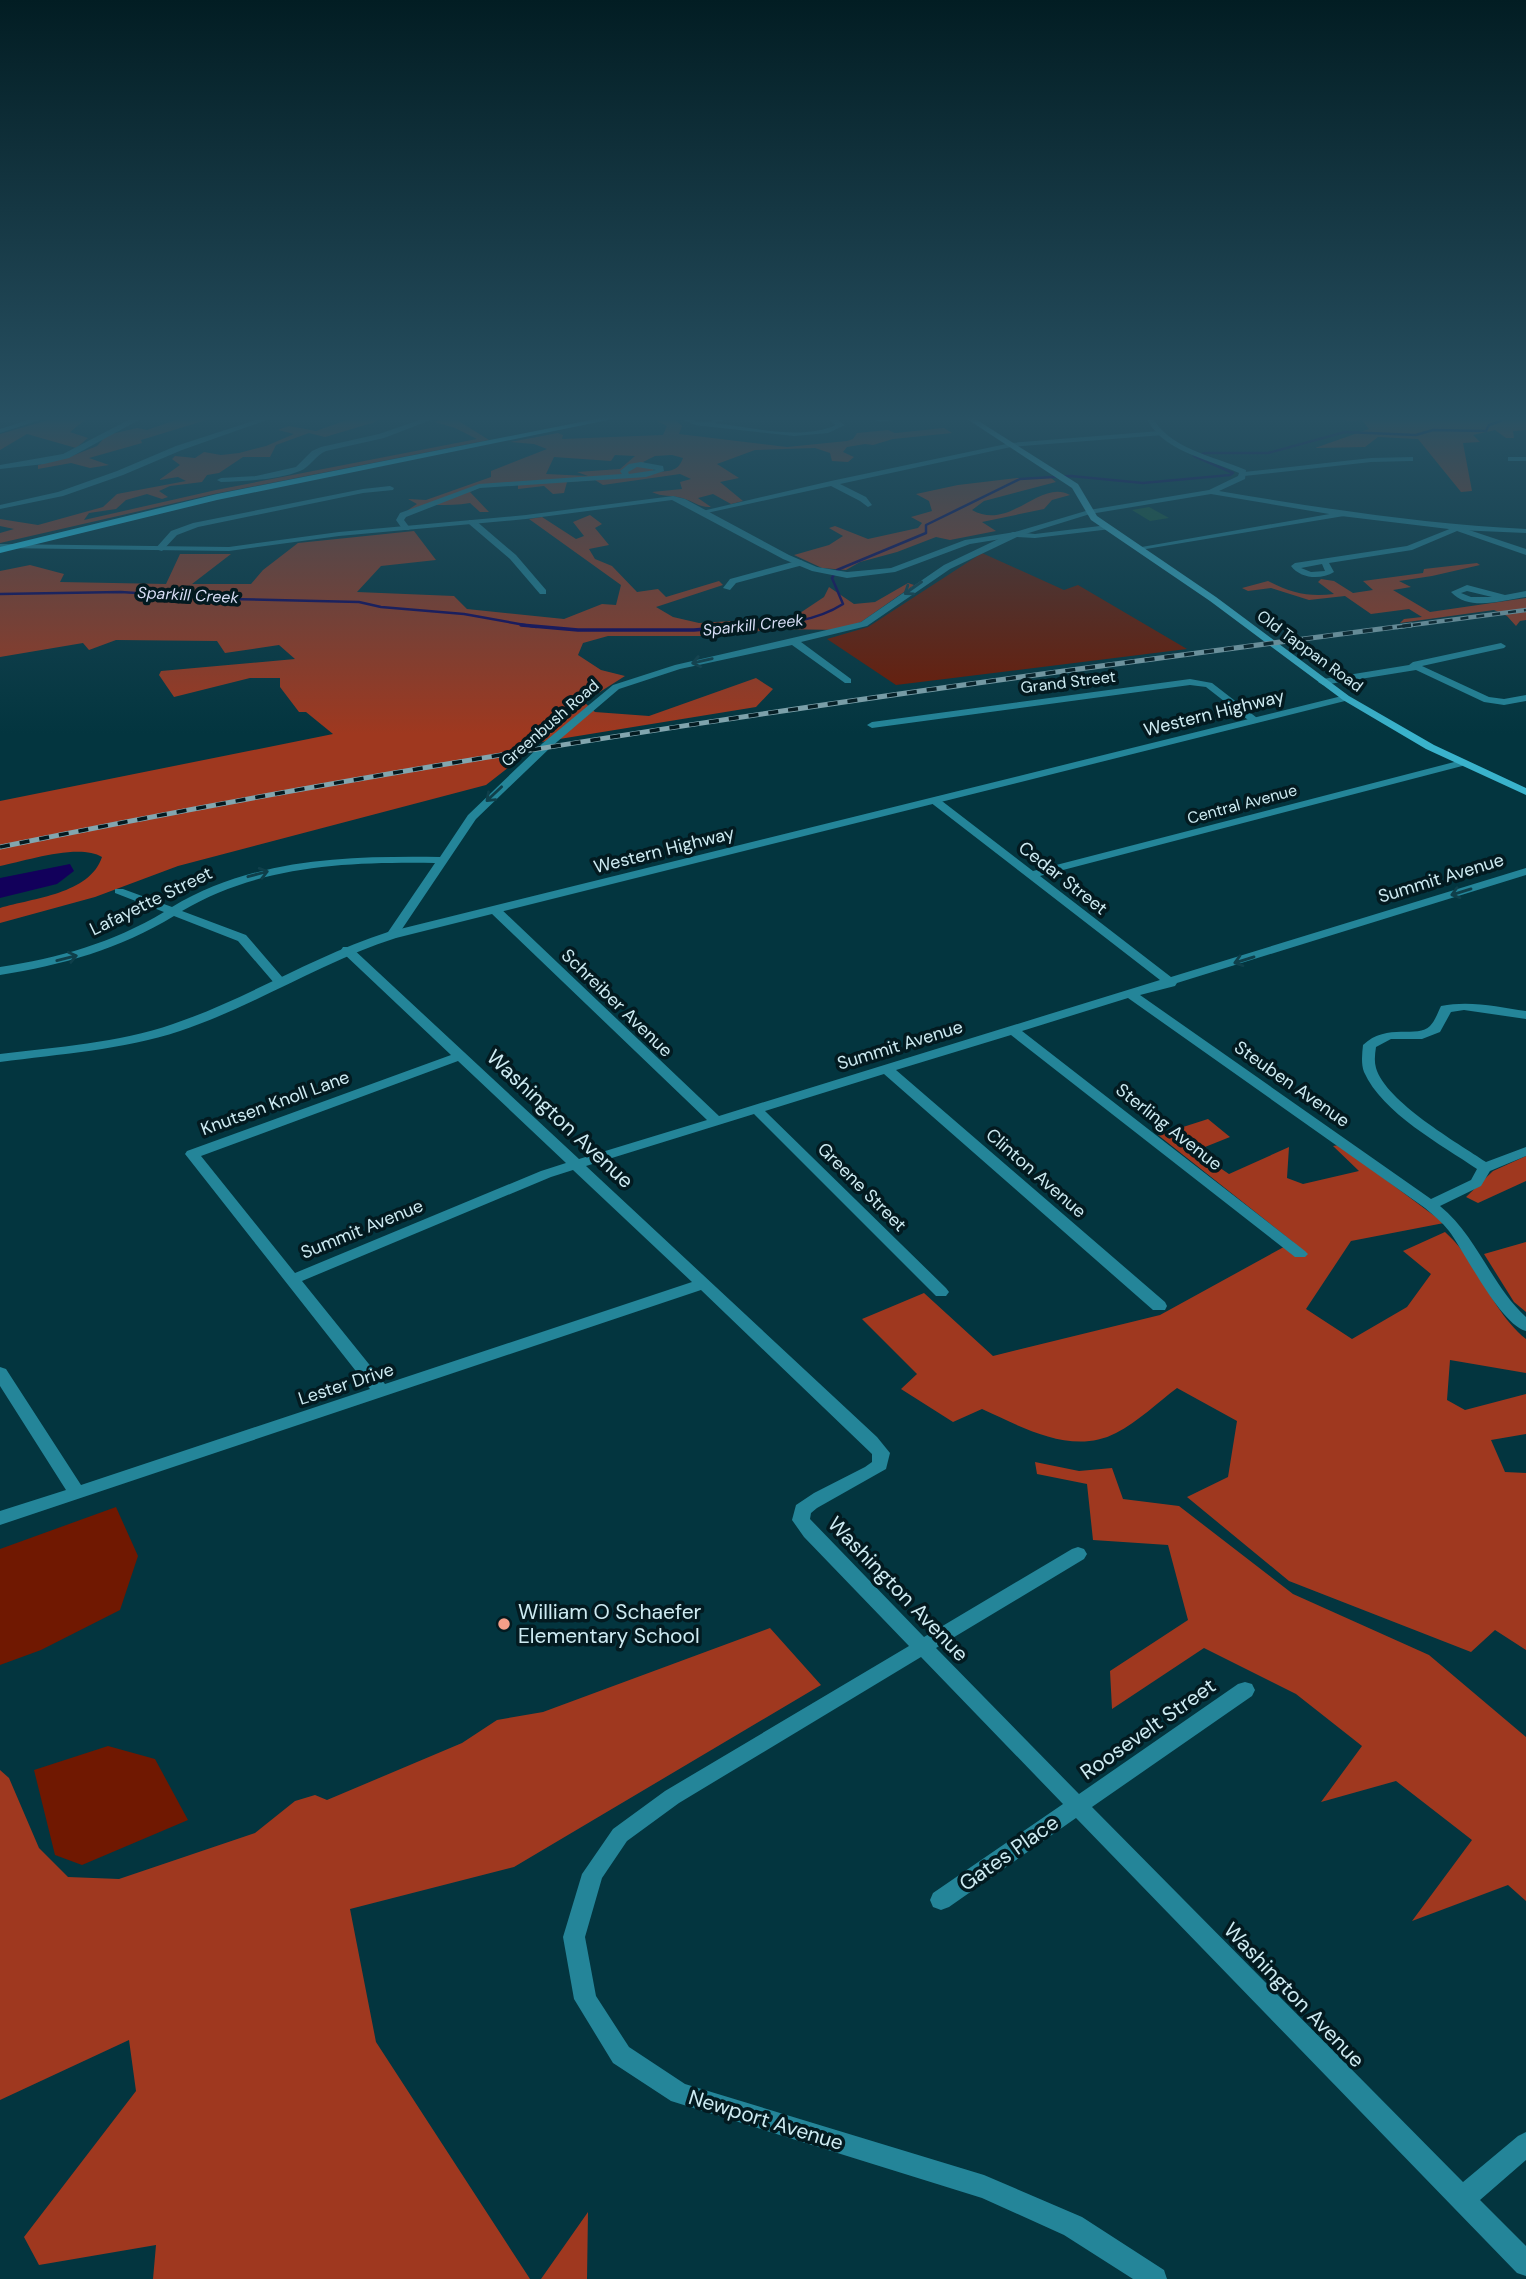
<svg xmlns="http://www.w3.org/2000/svg" width="1526" height="2279" font-family="'DM Sans',sans-serif">
	<style>
		.green { fill: #701801 }
		.forest { fill: #9f381f; fill-rule: evenodd }
		.water { fill: #12005b }
		.lines { fill: none; stroke-linecap: round; stroke-linejoin: round }
		.stream-far1 { stroke: #12005b; stroke-width: 2.5 }
		.stream { stroke: #12005b; stroke-width: 3.5 }
		.building { fill: #1b5836 }
		.minor { fill: #248599; fill-rule: evenodd }
		.tertiary { fill: #248599; fill-rule: evenodd }
		.secondary { fill: #3ab3cc; fill-rule: evenodd }
		.primary { fill: #28d7f9; fill-rule: evenodd }
		.rail-far1-casing { stroke: #82a6af; stroke-width: 4.5 }
		.rail-casing { stroke: #82a6af; stroke-width: 5 }
		.rail-far1 { stroke: #031a20; stroke-width: 2.5; stroke-dasharray: 8; stroke-linecap: butt }
		.rail { stroke: #031a20; stroke-width: 3.5; stroke-dasharray: 10; stroke-linecap: butt }
		.oneway { stroke: #0f3f4a }
		.poi-dot { fill: #f49e88; stroke: #031a20; stroke-width: 2.5 }
		.labels { text-anchor: middle; dominant-baseline: central; stroke-width: 7; stroke-linejoin: round; paint-order: stroke }
		.far-water-label { font-size: 16px; font-style: italic; fill: #d7ddf5; stroke: #031a20 }
		.far-street-label { font-size: 16px; fill: #ceebf2; stroke: #031a20 }
		.street-label { font-size: 18px; fill: #ceebf2; stroke: #031a20 }
		.near-street-label { font-size: 21px; fill: #ceebf2; stroke: #031a20 }
		.near-poi-label { font-size: 21px; fill: #ceebf2; stroke: #031a20; text-anchor: start }
	</style>
	<rect width="100%" height="100%" fill="#03353f"/>
	<path class="green" d="M982 553 1064 590 1078 585 1187 649 896 685 827 639 868 627Z
		M116 1507 138 1556 120 1610 41 1650 0 1665V1549Z
		M108 1746 155 1759 188 1820 82 1865 55 1855 34 1770Z"/>
	<path class="forest" d="M66 415 86 419 70 432 88 438 76 448 27 434 0 450V434Z
		M190 415H215L213 418 141 440 142 443 89 458 109 465 90 468 71 463 38 469V465L72 456 97 446 107 435 137 428 147 430Z
		M361 415H388L372 423 325 437 309 433 276 445 270 457H243L219 473 207 475 202 482 170 486 159 491 168 497 162 499 147 494 126 500 116 509 89 513 84 520 216 490 477 439 455 428 435 422 449 415 489 440 214 494 0 543V533L14 529 0 526V519L38 525 103 507 117 494 186 481 178 477 159 480 180 465 172 459 175 456 195 458 204 452 221 455 239 453 266 446 294 434 278 430 289 426 316 431Z
		M1338 415H1526V430L1513 431 1514 438H1506L1495 430 1473 435 1480 442 1463 443 1472 491 1461 492 1418 439 1378 437 1365 447 1315 448 1369 429 1362 420 1348 421Z
		M674 419 682 426 679 434 787 447 847 441 853 439 857 433 888 430 895 433 944 428 952 433 893 439 873 445 865 444 847 447 843 452 854 457 848 462 832 461 830 453 815 448 755 450 717 464 739 478 720 482 743 501 731 504 713 494 698 498 711 507C700 508 693 501 682 498 671 495 662 497 652 492L682 489 680 482 691 479 680 474 603 485 595 480 567 482 564 493 553 494 544 486 518 489V485L482 486 470 492 489 512H480L470 503C458 505 447 505 435 505 425 505 419 513 408 510L417 504 408 499 426 500 491 477V471L547 449 534 444 510 442 558 433 563 435 562 439 663 435 667 426 657 421ZM615 455 635 456 620 469 577 472 588 476 546 474 554 457 611 461ZM672 455 683 458C678 473 667 471 654 472L653 468 643 462 655 456Z
		M1017 478H1051L1056 482 984 501 972 510C1010 532 1040 478 1070 495L1052 500 1044 509 982 522 996 531 950 540 936 537 897 552 860 562 846 570 822 568 794 555 829 545 843 536 829 528 835 526 868 539 918 528 922 523 911 517 932 511 929 501 916 494 958 485Z
		M590 515 602 524 595 528 609 545 589 549 595 559 612 566 637 592 658 589 666 597 719 581 723 585 656 607 673 617 699 623 794 617 824 597 829 587 854 604 875 602 908 583 914 585 861 622 839 630 776 629 719 636H608L583 643 578 655 601 670 625 676 584 702 595 712 649 716 756 678 773 689 756 707 541 742 486 785 178 866 95 897 0 923V908C33 898 90 894 102 857 79 843 26 861 0 866V801L333 734 306 712H299L280 687V678H250L174 697 159 675 161 671 295 659 279 645 225 653 217 641 116 640 89 650 83 643 0 657V571L30 565 64 574 60 582 166 584 180 554H231L192 584H251L263 570 298 543 414 531 436 560 381 566 357 592 454 596 467 609 564 619 602 604 616 605 621 585 529 519 542 517 576 539 584 536 573 522Z
		M1477 563 1480 565 1432 576 1399 581 1411 587 1393 590 1430 612 1526 598V620L1520 621 1516 626 1507 616 1494 610 1400 623 1404 619 1422 617 1409 609 1371 614 1345 596 1309 600 1271 588 1248 591 1242 588 1268 581C1291 593 1308 597 1334 594L1318 582 1321 579 1334 581 1353 593 1373 590 1363 581 1423 573 1424 569Z
		M1208 1119 1230 1137 1195 1151 1229 1174 1289 1147 1287 1178 1303 1184 1359 1171 1333 1146 1339 1145 1444 1223 1351 1241 1306 1309 1352 1339 1407 1307 1431 1274 1403 1251 1445 1232C1479 1262 1490 1310 1526 1339V1373L1450 1360 1447 1400 1465 1410 1526 1394V1434L1491 1440 1505 1472 1526 1473V1650L1495 1630 1471 1652 1289 1581 1187 1497 1228 1477 1237 1421 1177 1388C1158 1402 1138 1422 1116 1433 1072 1456 1022 1427 982 1409L953 1422 901 1389 917 1374 862 1319 924 1293 993 1356 1160 1315 1293 1242 1158 1135Z
		M1526 1156V1181L1478 1203 1466 1197 1493 1171Z
		M1526 1242V1312L1514 1302 1484 1254Z
		M1035 1462 1079 1471 1112 1468 1123 1499 1179 1506 1293 1594 1429 1655 1526 1737V1901L1508 1885 1412 1921 1472 1840 1396 1781 1321 1802 1362 1746 1296 1694 1204 1648 1112 1709 1110 1671 1188 1620 1168 1545 1093 1540 1087 1484 1037 1474Z
		M770 1628 821 1685 514 1867 350 1909 376 2042 530 2279H153L156 2245 39 2265 24 2237 136 2091 129 2040 0 2100V1770L9 1778 39 1848 68 1877 119 1879 255 1833 295 1801 315 1795 327 1800 462 1743 497 1720 543 1712Z
		M588 2212 587 2279H541Z"/>
	<path class="water" d="M70 864 74 871 57 884 0 898V878Z"/>
	<g class="lines">
		<path class="stream-far1" d="M0 594 121 592 229 599 359 602 381 607 464 614 536 627
			M734 627C772 624 810 625 843 604L832 578 837 570 926 533V525L1020 479 1071 476 1143 483 1230 475 1233 473 1194 456 1206 453H1268L1345 432 1416 435 1433 430 1486 431 1489 425 1517 415"/>
		<path class="stream" d="M521 625 578 630H694L756 625"/>
	</g>
	<path class="building" d="M1149 507 1169 518 1150 521 1132 510Z"/>
	<g class="lines">
		<path class="minor" d="M44 415H55L0 433V429Z
			M138 415H148L69 458 44 464 0 469V465L63 454Z
			M271 415H281L182 450 123 475 63 496 0 509V505L58 492 117 471 176 446Z
			M434 415H444L384 438 326 451C316 455 310 467 300 471 278 480 245 481 221 482L217 480 221 478 256 476 296 467 312 451 321 447 379 434Z
			M673 415C685 415 696 424 707 422 717 420 727 415 739 415L714 423C751 427 801 441 836 425L822 415H830L845 425 828 433 794 436 695 425Z
			M907 415H928L880 422 876 420Z
			M1160 431 1163 435 1011 447 840 484 866 497 872 505 868 507 860 501 831 486 702 514 698 512 831 481 1011 443Z
			M1413 457V461H1410L1371 462 1244 476 1240 474 1244 472 1371 458Z
			M1508 457H1526V461H1508Z
			M641 462 663 466 664 471 646 477 480 488 406 517 404 520 410 528 409 530H403L396 520 400 513 479 484 622 474 620 471 629 464ZM637 467 656 470 629 474 628 472Z
			M390 486 394 488 393 490 363 493 198 527 177 535 162 551 155 549 171 531 193 523 363 489Z
			M1341 512 1345 514 1344 516 1140 550 1136 548Z
			M469 520H475L516 555 546 590V594H540L510 559 469 524Z
			M1108 525 1112 527 1111 529 1035 538 1017 537 950 569 867 626 801 642 851 679V683H845L792 645 680 669 619 689 551 747 476 819 396 938H388L386 935 435 863C347 862 260 865 182 911L246 935 283 978 285 981 283 984H275L238 941 174 916C120 949 62 965 0 975V967C59 958 112 943 164 912L115 893V889H123L172 907C254 858 347 856 440 857L468 815 543 743 613 685 675 665 861 622 944 565 1013 532 1035 534Z
			M1457 526 1526 549V555L1457 531 1412 550 1329 563 1334 572C1321 580 1301 579 1291 566L1295 563 1407 546ZM1322 564 1325 571 1311 572 1301 568Z
			M800 560 803 561V565L736 583 730 590 723 588 730 579Z
			M1467 585 1505 595 1526 591V597C1502 600 1470 612 1451 592ZM1467 591 1492 597H1471L1461 593Z
			M1501 643 1506 646 1504 648 1422 666 1489 697 1504 699 1526 695V701L1504 705 1484 702 1416 670 1323 685 1318 682 1323 679 1409 665 1413 662Z
			M1190 679 1212 683 1261 721 1252 723 1206 687 1190 685 872 728 867 725 872 722Z
			M1462 760 1467 763 1466 765 1040 876 1171 977 1526 868V875L1177 983 1175 986 1140 995 1431 1199 1471 1180 1477 1169C1442 1145 1382 1113 1364 1072 1361 1064 1362 1054 1363 1045 1387 1022 1418 1039 1430 1026 1435 1021 1438 1012 1441 1006 1470 1000 1498 1007 1526 1011V1019L1464 1010 1451 1012 1440 1032 1422 1039H1391L1376 1047C1375 1054 1374 1061 1376 1068 1386 1102 1458 1143 1486 1162L1526 1147V1156L1490 1171 1481 1186 1440 1206C1477 1236 1491 1285 1526 1317V1331C1500 1324 1466 1254 1449 1231 1442 1222 1433 1215 1425 1208L1128 998 1022 1031 1305 1251 1308 1254 1305 1257H1295L1011 1035 896 1070 1165 1302 1167 1306 1165 1310H1153L884 1074 765 1111 946 1288 949 1292 946 1296H936L754 1114 586 1166 877 1437 890 1453 886 1469 817 1508 811 1513 810 1519 924 1637 1072 1549 1078 1547 1084 1549 1087 1554 1084 1559 936 1648 1079 1794 1238 1684 1245 1682 1252 1684 1255 1690 1252 1696 1092 1807 1463 2182 1518 2136 1526 2132V2160L1480 2200 1526 2246V2276L1517 2273 1076 1818 949 1907 941 1910 933 1907 930 1900 933 1893 1063 1804 921 1657 679 1803 627 1841 602 1878 585 1937 596 1996 629 2047 685 2084 984 2175 1082 2217 1164 2270 1167 2279H1133L1064 2235 982 2198 671 2101 613 2063 574 1999 563 1937 582 1874 613 1829 665 1791 909 1646 804 1537 792 1520 796 1505 814 1493 865 1467 872 1462V1454L701 1290 0 1525V1511L66 1490 0 1386V1367L6 1369 81 1485 370 1389 185 1154 187 1151 451 1055 343 953 341 950 343 947H351L579 1159 707 1120 491 913V907H499L719 1116 1160 980 930 802V798H938L1033 871ZM458 1061 566 1163 541 1171 295 1273 201 1156ZM573 1170 692 1282 385 1384 302 1281 551 1177Z"/>
		<path class="tertiary" d="M1145 415H1151C1168 449 1214 456 1246 470L1245 479 1219 491C1321 508 1422 524 1526 529V533L1457 530 1341 516 1211 494 1090 514 1019 536 970 544 895 572 847 578 812 571 783 559 672 500 526 519 339 536 229 551 0 548V544L229 547 339 532 526 515 673 496 685 499 789 555 817 567 847 572 891 568 965 540 1015 532 1089 510 1209 490 1238 476 1239 473C1206 458 1160 451 1145 415Z
			M1346 695 1351 698 1349 700 396 938C321 962 255 1006 180 1031 122 1050 60 1054 0 1062V1054C57 1047 118 1043 173 1024 247 999 313 956 388 932Z"/>
		<path class="secondary" d="M961 415H969L1078 484 1097 516 1216 597 1349 696 1434 745 1526 788V795L1426 749 1343 700 1210 601 1091 520 1072 488Z"/>
		<path class="primary" d="M616 415H632L217 500 0 553V547L217 494Z"/>
		<defs>
			<path id="rail-far1" d="M1397 627 1526 610"/>
			<path id="rail" d="M0 847C467 751 938 686 1411 625"/>
		</defs>
		<use href="#rail-far1" class="rail-far1-casing"/>
		<use href="#rail" class="rail-casing"/>
		<use href="#rail-far1" class="rail-far1"/>
		<use href="#rail" class="rail"/>
	</g>
	<defs><path id="oneway-shaft" d="M-6 0H5M1.5-3L5.5 0L1.5 3" fill="none" stroke-width="1.6" stroke-linecap="round" stroke-linejoin="round" transform="scale(1.75)"/></defs>
	<g class="oneway">
		<use href="#oneway-shaft" transform="translate(913 588) rotate(145)"/>
		<use href="#oneway-shaft" transform="translate(702 661) rotate(167)"/>
		<use href="#oneway-shaft" transform="translate(494 794) rotate(137)"/>
		<use href="#oneway-shaft" transform="translate(258 874) rotate(-15)"/>
		<use href="#oneway-shaft" transform="translate(1461 892) rotate(163)"/>
		<use href="#oneway-shaft" transform="translate(67 958) rotate(-14)"/>
		<use href="#oneway-shaft" transform="translate(1244 960) rotate(163)"/>
	</g>
	<linearGradient id="sky" x2="0" y2="1"><stop stop-color="#021d23"/><stop offset="0.57" stop-color="#285163"/><stop offset="1" stop-color="#285163" stop-opacity="0"/></linearGradient>
	<rect width="1526" height="734" fill="url(#sky)"/>
	<circle class="poi-dot" cx="504" cy="1624" r="7"/>
	<g class="labels">
		<g class="far-water-label">
			<text transform="translate(188 595) rotate(3)">Sparkill Creek</text>
			<text transform="translate(753 625) rotate(-6)">Sparkill Creek</text>
		</g>
		<g class="far-street-label">
			<text transform="translate(1310 651) rotate(36)">Old Tappan Road</text>
			<text transform="translate(1068 682) rotate(-7)">Grand Street</text>
			<text transform="translate(550 723) rotate(-41)">Greenbush Road</text>
			<text transform="translate(1242 804) rotate(-15)">Central Avenue</text>
		</g>
		<g class="street-label">
			<text transform="translate(1214 713) rotate(-14)">Western Highway</text>
			<text transform="translate(664 850) rotate(-14)">Western Highway</text>
			<text transform="translate(1063 878) rotate(38)">Cedar Street</text>
			<text transform="translate(1441 878) rotate(-17)">Summit Avenue</text>
			<text transform="translate(151 901) rotate(-26)">Lafayette Street</text>
			<text transform="translate(617 1003) rotate(44)">Schreiber Avenue</text>
			<text transform="translate(900 1045) rotate(-17)">Summit Avenue</text>
			<text transform="translate(1292 1084) rotate(35)">Steuben Avenue</text>
			<text transform="translate(275 1103) rotate(-20)">Knutsen Knoll Lane</text>
			<text transform="translate(1169 1127) rotate(38)">Sterling Avenue</text>
			<text transform="translate(1036 1173) rotate(41)">Clinton Avenue</text>
			<text transform="translate(862 1187) rotate(45)">Greene Street</text>
			<text transform="translate(362 1229) rotate(-22)">Summit Avenue</text>
			<text transform="translate(346 1384) rotate(-18)">Lester Drive</text>
		</g>
		<g class="near-street-label">
			<text transform="translate(560 1119) rotate(43)">Washington Avenue</text>
			<text transform="translate(898 1589) rotate(46)">Washington Avenue</text>
			<text transform="translate(1148 1729) rotate(-35)">Roosevelt Street</text>
			<text transform="translate(1009 1853) rotate(-35)">Gates Place</text>
			<text transform="translate(1294 1995) rotate(46)">Washington Avenue</text>
			<text transform="translate(766 2120) rotate(17)">Newport Avenue</text>
		</g>
		<g class="near-poi-label">
			<text x="518" y="1612">William O Schaefer<tspan x="518" dy="24">Elementary School</tspan></text>
		</g>
	</g>
</svg>
